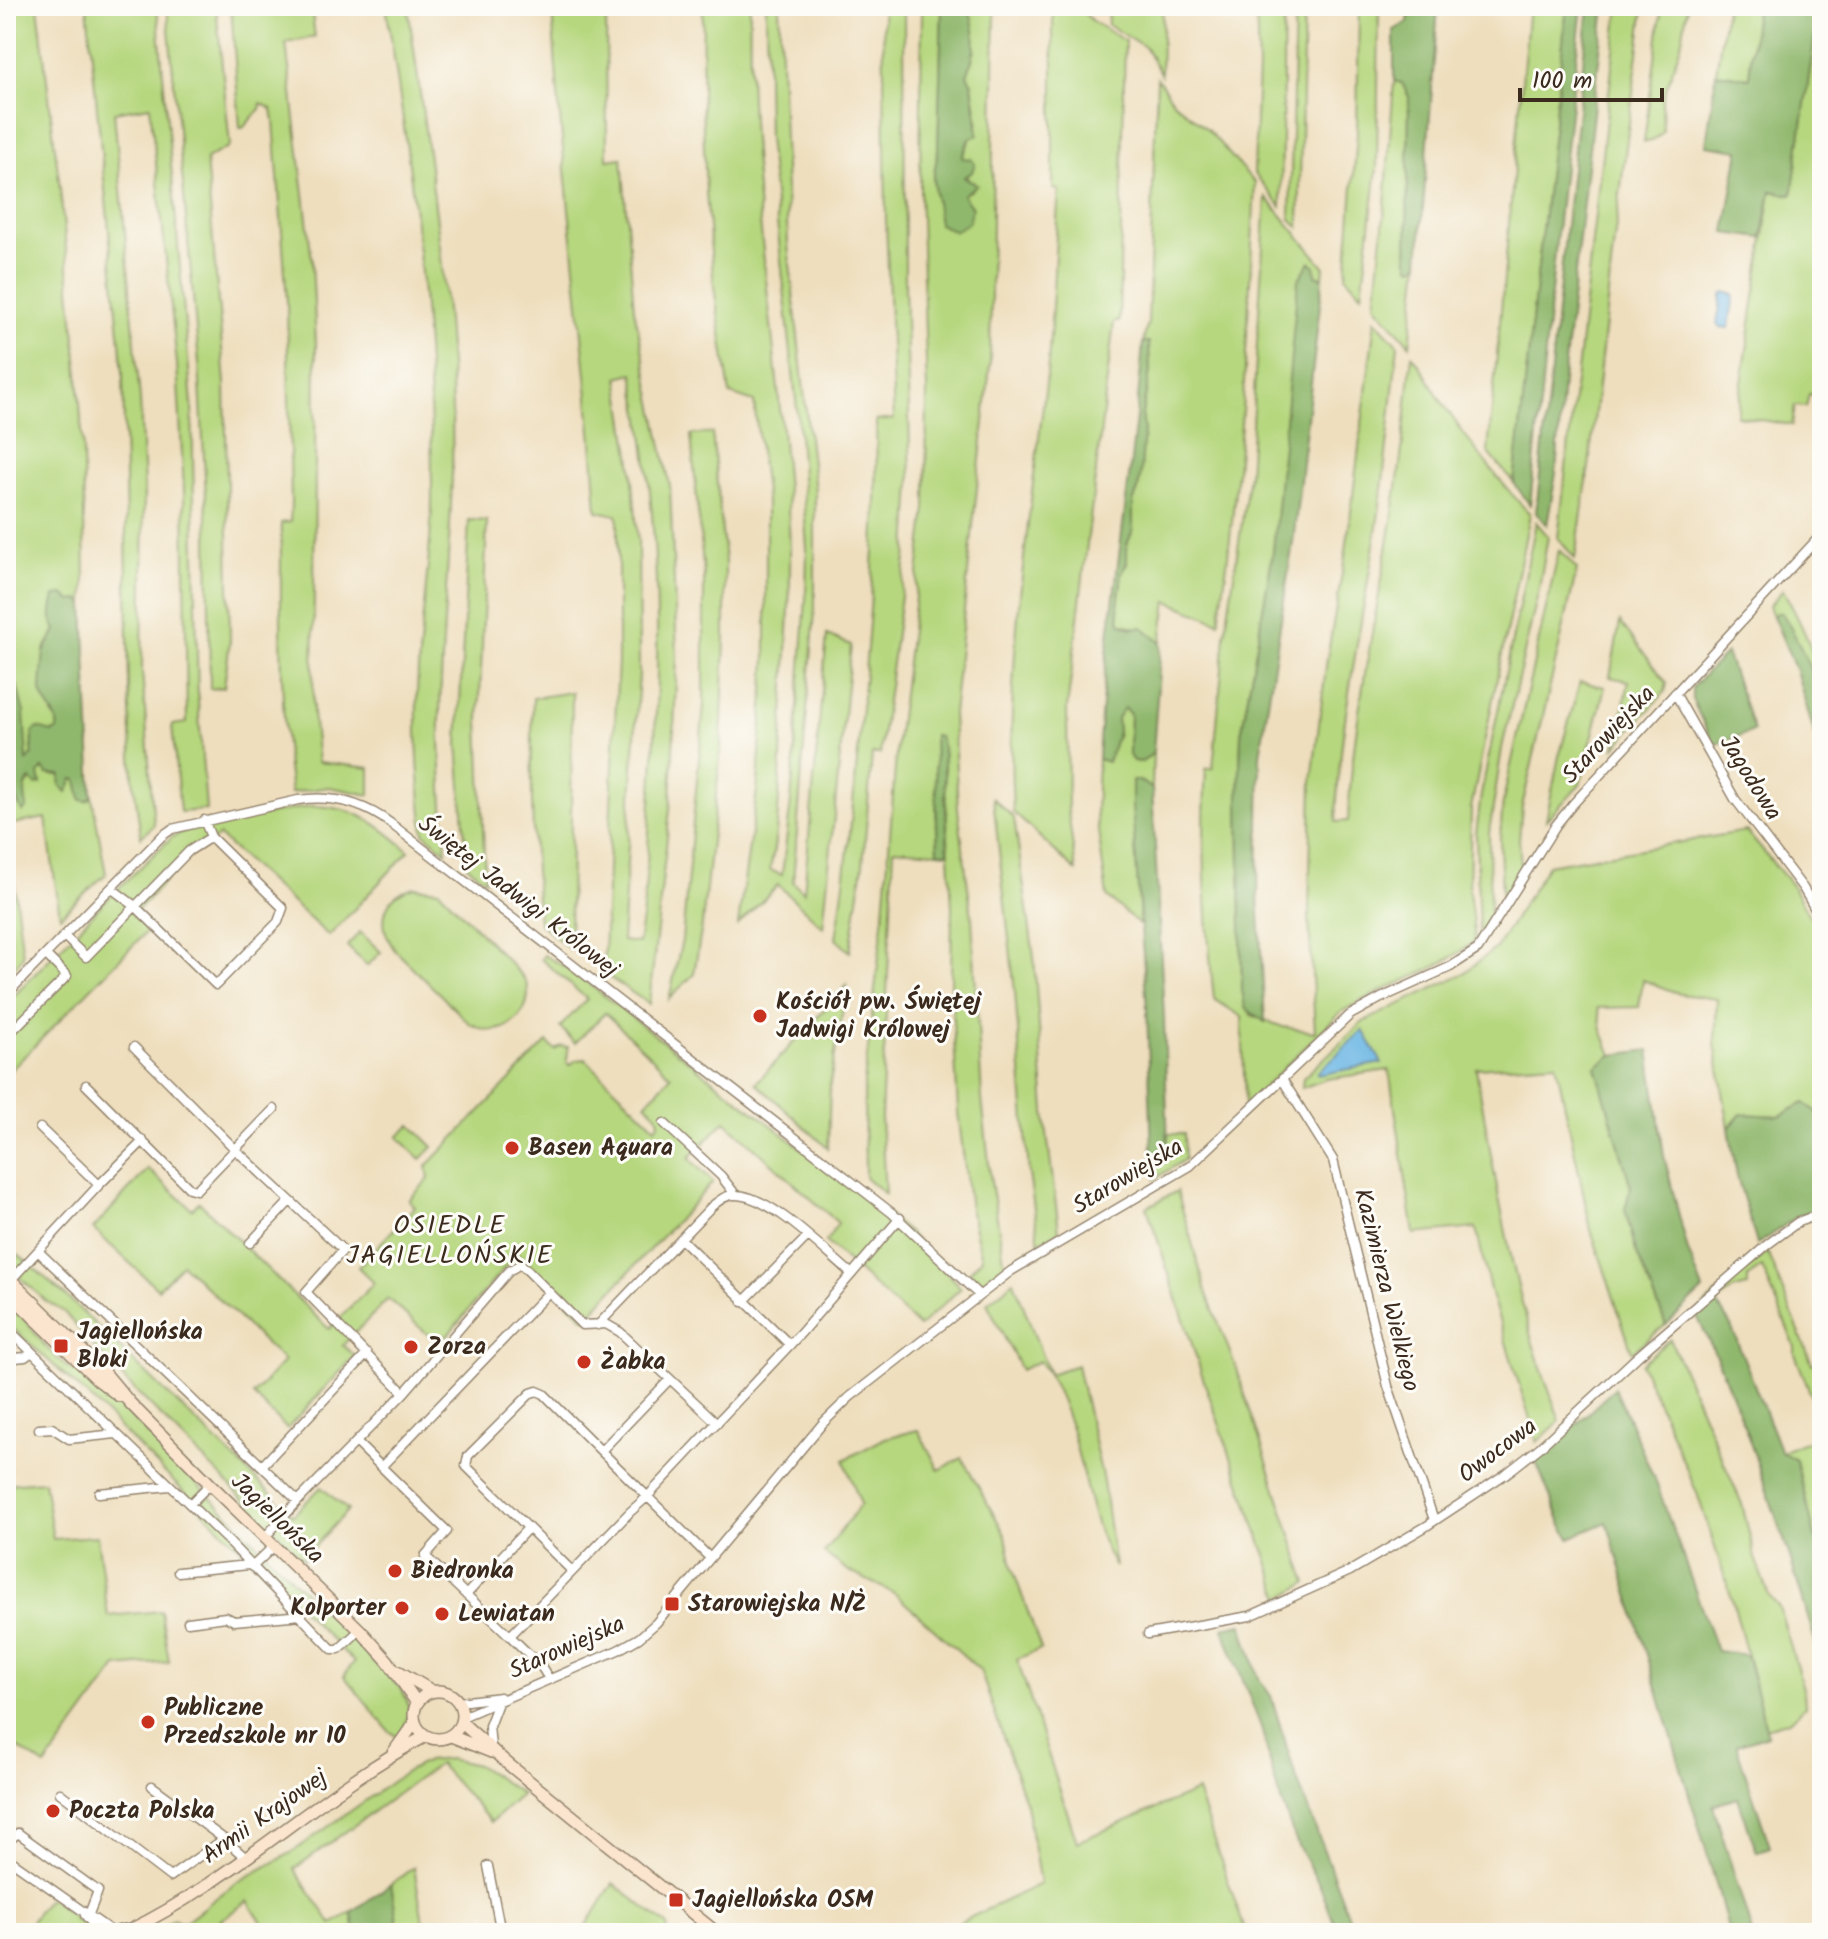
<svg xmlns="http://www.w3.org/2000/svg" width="1828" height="1939" font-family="Kalam,sans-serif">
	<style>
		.green { fill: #b6d77e; stroke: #78804e; stroke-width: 2; fill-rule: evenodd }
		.forest { fill: #90b86d; stroke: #667146; stroke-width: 2 }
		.water { fill: #6bb6e4; stroke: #537081; stroke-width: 2 }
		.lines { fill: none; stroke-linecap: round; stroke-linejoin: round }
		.street-casing { stroke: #94846e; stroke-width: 11 }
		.secondary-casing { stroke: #94846e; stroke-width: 14 }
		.street { stroke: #fff; stroke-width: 8 }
		.secondary { stroke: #fbe5cf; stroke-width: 11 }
		.poi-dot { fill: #c8321e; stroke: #fdfcf7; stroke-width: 3 }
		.labels { text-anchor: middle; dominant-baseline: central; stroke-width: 6; stroke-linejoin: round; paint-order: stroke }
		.street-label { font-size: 24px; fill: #3b2a1e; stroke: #fdfcf7 }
		.poi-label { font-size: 24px; font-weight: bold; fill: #3b2a1e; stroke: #fdfcf7; text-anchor: start }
		.neighbourhood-label { font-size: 26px; letter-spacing: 2px; fill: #3b2a1e; stroke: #fdfcf7 }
	</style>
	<rect width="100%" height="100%" fill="#fdfcf7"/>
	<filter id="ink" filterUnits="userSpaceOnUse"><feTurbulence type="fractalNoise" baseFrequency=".0125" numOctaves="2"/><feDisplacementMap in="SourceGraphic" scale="16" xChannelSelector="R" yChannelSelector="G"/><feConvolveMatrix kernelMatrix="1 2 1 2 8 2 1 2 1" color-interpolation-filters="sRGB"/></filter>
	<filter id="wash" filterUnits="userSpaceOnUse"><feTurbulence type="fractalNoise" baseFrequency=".006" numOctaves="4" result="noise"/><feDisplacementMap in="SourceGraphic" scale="32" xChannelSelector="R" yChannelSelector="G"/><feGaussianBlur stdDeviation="1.8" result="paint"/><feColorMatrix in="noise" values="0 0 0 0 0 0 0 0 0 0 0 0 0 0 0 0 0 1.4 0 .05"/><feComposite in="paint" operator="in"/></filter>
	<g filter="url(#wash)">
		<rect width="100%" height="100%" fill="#eedebd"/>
		<path class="green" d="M6 6H38L60 189 77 358 83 450 85 585 84 604 80 600 56 630 44 650 52 714C58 719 59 723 57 731L32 737V755L26 762C20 735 28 710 14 684L11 776 15 795 26 807C22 776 30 786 44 768L52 775H61L67 791 73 779 77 780 87 801 92 797 106 874 60 916 46 818 7 825 23 956 6 979Z
			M87 6H157L192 404 198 701 206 810 180 812 172 725 187 723 184 492 177 364 150 106 114 112 140 399 144 489 142 671 154 825 141 837 133 778 129 688 123 373Z
			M167 6H216L230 146 206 159 225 383 230 640 224 687 210 689 208 536 199 363Z
			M231 6H311L315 37 286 43 312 261 316 345 313 713 318 762 370 768V795L329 787 291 793C279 703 281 613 281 523L290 522 291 503 287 302 274 121 272 109 261 103 260 109 243 128H240Z
			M386 6H408C426 140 448 274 452 410 455 511 442 611 440 712 439 759 443 805 446 852L424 833C418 779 415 724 418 670 422 611 432 553 432 494 432 330 412 168 386 6Z
			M552 6H606L607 160 622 158 634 309 670 486 677 656 671 800 649 1004 603 973 618 661V523L617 515 597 511C587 342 561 175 552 6ZM633 373C661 520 662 668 650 816 647 858 646 902 638 943L622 941 639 674 638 543 632 468 618 377Z
			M703 6H750C745 189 784 368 790 550 791 606 786 663 783 719 780 765 780 827 770 870L782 875 791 801 806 599 807 548 798 420 768 138 766 6H779L788 246 815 491V611L793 882 804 892 827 635 851 645 823 927 778 885 738 925 758 783 766 658V500L754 402 730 394 714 287 706 192 702 102Z
			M883 6H904L905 285 911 482 907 551 880 754H872L863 865 850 952 836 939C848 862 855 786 862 708 870 612 879 518 876 421L894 419 886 221Z
			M922 6H942L938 151 933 180 966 202 963 194 972 190 974 182 964 177 962 158 978 122 972 84 967 75 975 50 968 7 995 6 990 365 953 714 958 809 972 918 982 1099 991 1182 1005 1266 982 1282 978 1283 970 1271 982 1258 970 1209 958 1112 951 983 952 907 943 748 936 810 938 852 894 849 881 1117 885 1194 865 1177 864 1083 884 914 897 742 926 509 927 390 920 189Z
			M1053 6H1078L1092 21 1125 41 1119 322H1114L1067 709 1068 811 1076 871 1013 812C1005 667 1028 526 1046 383 1053 320 1054 254 1059 190L1053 189Z
			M1107 6H1163L1161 74 1145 47 1108 25Z
			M1256 6H1284L1281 207 1254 173 1258 67Z
			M1295 6H1304L1299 227 1290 218Z
			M1359 6H1379L1377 168 1362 294 1346 277 1357 134Z
			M1529 6H1567L1514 483 1488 452Z
			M1619 6H1644L1613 249 1589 467 1575 559 1558 538Z
			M1662 6H1688L1681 44 1662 102 1663 132 1652 141 1644 142Z
			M1726 6H1756L1749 78 1716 73Z
			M1819 6H1822V396L1809 394 1806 407 1795 406 1792 425 1737 416 1771 191 1792 195Z
			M1157 78 1174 102 1208 130 1255 183C1248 330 1241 476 1219 622L1167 601 1161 642 1148 631 1120 623 1118 606 1122 573 1127 562V544L1133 530V502L1138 490 1144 430 1142 414 1148 383 1149 343 1143 342 1148 323Z
			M1394 81 1402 83 1409 97 1407 255 1414 267 1419 263 1410 345 1375 305 1385 206Z
			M1266 197 1324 266 1323 278 1316 275 1284 449 1273 552 1241 735 1239 799 1242 990 1251 1015 1283 1027 1315 1032 1309 918 1312 781 1327 659 1346 551 1375 320 1398 345C1391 405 1386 466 1377 526 1362 625 1339 722 1336 822L1348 821C1353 710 1380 603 1396 494 1403 448 1407 401 1412 355 1424 369 1431 386 1442 402 1468 441 1498 480 1530 514L1471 808 1469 890 1475 940C1437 974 1383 985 1340 1013L1245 1106 1242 1017 1214 999C1206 923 1201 845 1206 769L1213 768 1225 635 1249 475Z
			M712 433 725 561V637L721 749 702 925 694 974 669 999 682 940 704 705V576L691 435Z
			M469 520 487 521 479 720 485 880 467 866 458 744Z
			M1536 522 1548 536 1539 589 1502 748 1489 833 1490 921 1479 934 1476 834 1481 795Z
			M1559 550 1577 569 1522 807 1519 839 1521 867 1502 899 1500 839 1503 801Z
			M1783 590C1804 628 1822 665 1822 709L1818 693 1777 613 1773 616 1769 606Z
			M1620 622 1667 683 1665 692 1615 747 1629 681 1610 677Z
			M1580 682 1605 687 1580 785 1546 820 1559 756Z
			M572 692 570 949 539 923C532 848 530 773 533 698Z
			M1124 707 1130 714 1129 755 1133 761 1142 762 1153 753 1152 788 1140 781H1132L1140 925 1107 897 1096 815 1098 759 1108 761 1118 732 1117 718Z
			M993 798 1014 818 1034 957 1046 1125 1059 1231 1039 1243 1029 1174 1015 992Z
			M312 806C354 806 378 823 409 851L329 936 219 836 190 854 133 915 148 930 6 1075V1004L105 901 172 837 194 827Z
			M1746 831 1792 885 1822 939V1115L1804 1103 1780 1116 1741 1114 1729 1128 1715 1044 1717 999 1680 994 1643 980 1639 1007 1598 1008 1602 1030 1612 1055 1596 1067 1631 1187 1625 1209 1636 1251 1666 1325 1632 1352 1591 1230 1556 1063 1476 1068C1491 1157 1506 1246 1530 1333 1538 1363 1550 1392 1560 1421L1537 1442 1491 1294 1476 1228 1414 1234 1389 1070 1326 1079 1302 1088 1303 1078 1363 1022 1463 974 1496 948 1548 865Z
			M415 887 439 890 523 977C537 998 519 1028 494 1030 485 1031 477 1027 469 1023L394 949C376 922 383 895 415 887Z
			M360 932 381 952 367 966 347 946Z
			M544 955 572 971 880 1209 909 1233 961 1288 919 1327 826 1242 838 1223 725 1121 689 1158 713 1182 585 1319 517 1253 446 1337 443 1334 435 1341 388 1299 343 1345 355 1356 287 1429 253 1395 284 1361 182 1264 158 1289 93 1229 148 1169 192 1209 199 1202 329 1329 374 1283 358 1267 415 1207 409 1200 429 1179 427 1166 547 1042 555 1050 561 1046 568 1047 567 1062 570 1065 576 1060 585 1059 655 1127 659 1123 658 1116 646 1103 671 1076 605 1013 575 1043 560 1027 587 999 541 959Z
			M847 985 830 1083 828 1148 756 1083Z
			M411 1125 433 1147 421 1159 398 1137Z
			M1168 1134H1184L1185 1159 1155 1179 1152 1153 1168 1152Z
			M1177 1191 1206 1291 1236 1368 1307 1583 1281 1598 1204 1381 1147 1207Z
			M6 1244 65 1295 293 1515 321 1487 348 1510 303 1559 108 1363 64 1312 46 1301 6 1265Z
			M1767 1252 1812 1364 1822 1361V1424L1795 1354V1347L1762 1267 1748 1277V1286L1732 1290 1717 1302 1713 1297Z
			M1014 1281 1049 1374 1077 1365 1103 1481 1115 1567C1079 1507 1083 1416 1039 1361L1021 1370 987 1303Z
			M6 1296 46 1347 68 1368 88 1378 120 1406 400 1688C414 1705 409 1721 398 1737L388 1730 344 1676 354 1662 91 1399 6 1322Z
			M1670 1339 1742 1504 1755 1558 1769 1596 1779 1607 1804 1692 1805 1706 1791 1720 1766 1728 1734 1605 1697 1493 1641 1364Z
			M918 1430 939 1470 962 1458 1006 1536 1012 1567 1041 1649 1017 1659 1077 1842 1197 1791 1246 1933H938L1040 1884 1026 1804 980 1670 894 1593 850 1572 824 1553 861 1504 844 1460 885 1438Z
			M1822 1435V1552L1781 1452Z
			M44 1481 53 1539 97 1536 108 1616 161 1611 169 1662 117 1667 45 1766 6 1739V1484Z
			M449 1759 477 1765 522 1794 491 1822 439 1764 294 1869 332 1924 352 1912 355 1933H269L248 1901 202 1933H158L173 1919 183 1923 236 1883 291 1853 406 1772 427 1761Z
			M414 1867 425 1933H399L391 1884Z
			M613 1883 667 1925 668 1933H582Z
			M51 1899 92 1933H7L14 1924 24 1931 47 1900Z"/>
		<path class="forest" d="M942 6H968C977 31 977 50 967 75L972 84 978 134 969 139 962 158 971 159 975 164 972 172 964 177 977 185 963 195 972 208 969 222 955 231 939 224 933 180 938 151Z
			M1410 6H1438L1419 263 1414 267 1410 266 1407 255 1409 97 1402 83 1394 81V30L1408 22Z
			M1567 6H1582L1559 212 1530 505 1514 483Z
			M1589 6H1605L1563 381 1556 473 1547 525 1536 513Z
			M1756 6H1819L1792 195 1771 191 1762 238 1725 233 1739 150 1706 145 1716 73 1749 78Z
			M1310 262 1315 266 1316 275 1323 278 1293 542 1260 755 1258 895 1265 1022 1245 1008 1242 990 1239 799 1241 735 1273 552 1298 280Z
			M1143 342H1149L1150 372 1142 414 1144 430 1141 471 1138 490 1133 502V530L1127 544V562L1122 573 1118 606 1120 623 1131 628 1142 627 1161 642 1153 753 1142 762 1133 761 1129 755 1130 714 1124 708 1117 718 1118 732 1108 762 1098 759C1106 619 1133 481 1143 342Z
			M64 595 71 601 80 600 84 604 92 797 87 801 81 800 77 780 73 779 67 792 60 785 61 775 47 774 43 768 39 774 41 784 36 785 30 779C23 786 25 797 27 807L23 812C14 801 16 789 11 776L14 683 17 685 24 713 27 761 32 755 33 732 38 728 52 732 57 730C60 716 44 706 41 691 41 688 43 656 44 653 46 645 53 638 56 630 49 619 52 609 55 596Z
			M1777 613H1782C1796 635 1819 684 1822 709 1824 725 1822 744 1822 761L1796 670 1773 616Z
			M1726 653 1754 731 1714 745 1692 699V687Z
			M934 735 939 736 943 748 948 853 938 852Z
			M1132 781H1139L1152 788 1164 1017 1168 1153H1152L1147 1009 1132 806Z
			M1649 1050 1664 1156 1688 1251 1703 1290 1666 1325 1636 1251 1625 1209 1631 1187 1596 1067 1612 1055Z
			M1804 1103 1822 1115V1208L1800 1215 1757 1244 1737 1176 1729 1128 1741 1114 1780 1116Z
			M1713 1297 1731 1326 1781 1452 1796 1460 1815 1536 1822 1552V1664L1788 1551 1745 1428 1716 1356 1696 1314Z
			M1615 1388 1657 1485 1717 1651 1746 1655 1768 1735 1736 1745 1770 1847 1757 1852 1738 1798 1713 1805 1752 1933H1729L1719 1894 1607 1522 1570 1538 1562 1525 1536 1462Z
			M1242 1624 1259 1679 1271 1696 1295 1774 1355 1933H1338L1320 1886 1298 1846 1278 1793 1261 1727 1223 1628Z
			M391 1884 399 1933H355L352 1912Z"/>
		<path class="water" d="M1725 292 1734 295 1729 328 1719 327 1717 324 1722 294Z
			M1363 1030 1382 1063 1318 1075 1317 1073Z"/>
	</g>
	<g filter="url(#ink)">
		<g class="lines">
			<defs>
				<path id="street" d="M1675 693 1735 799 1803 888 1822 921
					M111 888 135 906 216 985 278 922 283 908 211 837 204 820
					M64 936 86 957 189 851 211 837
					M6 995 162 836 172 829 298 800C332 795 363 803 390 823L892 1213 979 1295
					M6 1037 67 976 46 955
					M134 1047 236 1150 343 1250 306 1292 404 1393
					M1282 1079 1333 1160 1388 1386 1434 1520
					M86 1085 189 1188 196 1190 274 1109
					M664 1123 721 1176 735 1194
					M40 1128 99 1185
					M681 1239 790 1345
					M250 1243 290 1201
					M39 1252 298 1501 265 1537
					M9 1282 99 1185 143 1141
					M743 1302 807 1237
					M598 1325 712 1206C719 1201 725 1195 734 1195 770 1194 824 1251 852 1274
					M6 1327 231 1544 332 1649H339L360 1630
					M6 1359 25 1357 32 1352
					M670 1379 601 1451 710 1558
					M39 1429 52 1428 69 1439 116 1434
					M356 1442 447 1531 425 1556 510 1636
					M262 1466 367 1354
					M382 1466 549 1292
					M99 1493 170 1486
					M298 1501 404 1393 510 1270 521 1264 582 1325 606 1324 620 1332 717 1423
					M190 1504 210 1484
					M252 1567 274 1546
					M572 1571 466 1466 468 1456 531 1393 537 1391 544 1394 601 1451
					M178 1572 249 1565
					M466 1595 528 1528
					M188 1622 226 1617 234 1621 302 1615
					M1148 1634 1250 1616 1350 1571 1425 1527 1507 1473 1539 1448 1638 1356 1768 1244 1798 1222 1822 1213
					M549 1679 541 1666 510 1636 630 1512 647 1497 801 1333 900 1218
					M459 1702 500 1697
					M462 1717 618 1650 639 1638 656 1623 823 1423 850 1397 1011 1271 1190 1166 1350 1015 1381 998 1450 967 1478 949 1556 825 1573 804 1822 534
					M491 1747 489 1726 499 1700
					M152 1786 224 1839
					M60 1793 170 1877 224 1839 246 1858
					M6 1843 18 1833 98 1891 89 1914
					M6 1857 114 1933
					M488 1866 501 1933
					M85 1915 100 1933"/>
				<path id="secondary" d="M6 1275 105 1373 130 1403 210 1484 360 1630 388 1661 417 1703
					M6 1290 98 1380 119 1396
					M398 1671 432 1691
					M414 1715a24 24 0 1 1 48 0a24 24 0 1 1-48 0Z
					M461 1722 508 1764 717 1933
					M451 1736 491 1752
					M393 1753 415 1722
					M128 1931C236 1879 321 1791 426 1736
					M114 1933 124 1930 131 1933"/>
			</defs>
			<use href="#street" class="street-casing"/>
			<use href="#secondary" class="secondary-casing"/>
			<use href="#street" class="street"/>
			<use href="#secondary" class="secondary"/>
		</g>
	</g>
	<g class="poi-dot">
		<circle cx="760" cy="1016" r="8"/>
		<circle cx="512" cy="1148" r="8"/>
		<rect x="53" y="1338" width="16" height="16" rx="4"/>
		<circle cx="411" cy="1347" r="8"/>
		<circle cx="584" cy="1362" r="8"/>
		<circle cx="395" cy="1571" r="8"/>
		<rect x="664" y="1596" width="16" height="16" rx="4"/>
		<circle cx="402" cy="1608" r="8"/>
		<circle cx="442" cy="1614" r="8"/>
		<circle cx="148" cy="1722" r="8"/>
		<circle cx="53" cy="1811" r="8"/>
		<rect x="668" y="1892" width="16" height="16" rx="4"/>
	</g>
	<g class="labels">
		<g class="street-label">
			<text transform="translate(1609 735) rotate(-47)">Starowiejska</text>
			<text transform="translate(1750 778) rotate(58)">Jagodowa</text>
			<text transform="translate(518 897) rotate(38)">Świętej Jadwigi Królowej</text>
			<text transform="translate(1128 1177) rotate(-31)">Starowiejska</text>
			<text transform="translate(1386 1290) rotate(76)">Kazimierza Wielkiego</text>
			<text transform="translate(1498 1451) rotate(-37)">Owocowa</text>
			<text transform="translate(277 1519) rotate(44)">Jagiellońska</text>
			<text transform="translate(567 1648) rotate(-24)">Starowiejska</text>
			<text transform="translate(265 1817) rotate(-35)">Armii Krajowej</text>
		</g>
		<g class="poi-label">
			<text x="776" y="1002">Kościół pw. Świętej<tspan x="776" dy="28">Jadwigi Królowej</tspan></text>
			<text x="528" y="1148">Basen Aquara</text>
			<text x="77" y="1332">Jagiellońska<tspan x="77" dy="28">Bloki</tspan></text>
			<text x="427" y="1347">Zorza</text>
			<text x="600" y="1362">Żabka</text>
			<text x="411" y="1571">Biedronka</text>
			<text x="688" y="1604">Starowiejska N/Ż</text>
			<text x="386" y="1608" text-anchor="end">Kolporter</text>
			<text x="458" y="1614">Lewiatan</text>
			<text x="164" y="1708">Publiczne<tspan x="164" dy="28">Przedszkole nr 10</tspan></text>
			<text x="69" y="1811">Poczta Polska</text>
			<text x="692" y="1900">Jagiellońska OSM</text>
		</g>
		<g class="neighbourhood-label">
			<text x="450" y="1226">OSIEDLE<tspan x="450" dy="30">JAGIELLOŃSKIE</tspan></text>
		</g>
	</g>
	<rect width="1828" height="1939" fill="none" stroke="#fdfcf7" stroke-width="32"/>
	<path d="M1520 88v12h142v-12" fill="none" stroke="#3b2a1e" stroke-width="4"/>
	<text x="1532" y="88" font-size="24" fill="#3b2a1e" stroke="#fdfcf7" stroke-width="6" paint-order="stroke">100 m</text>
</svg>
